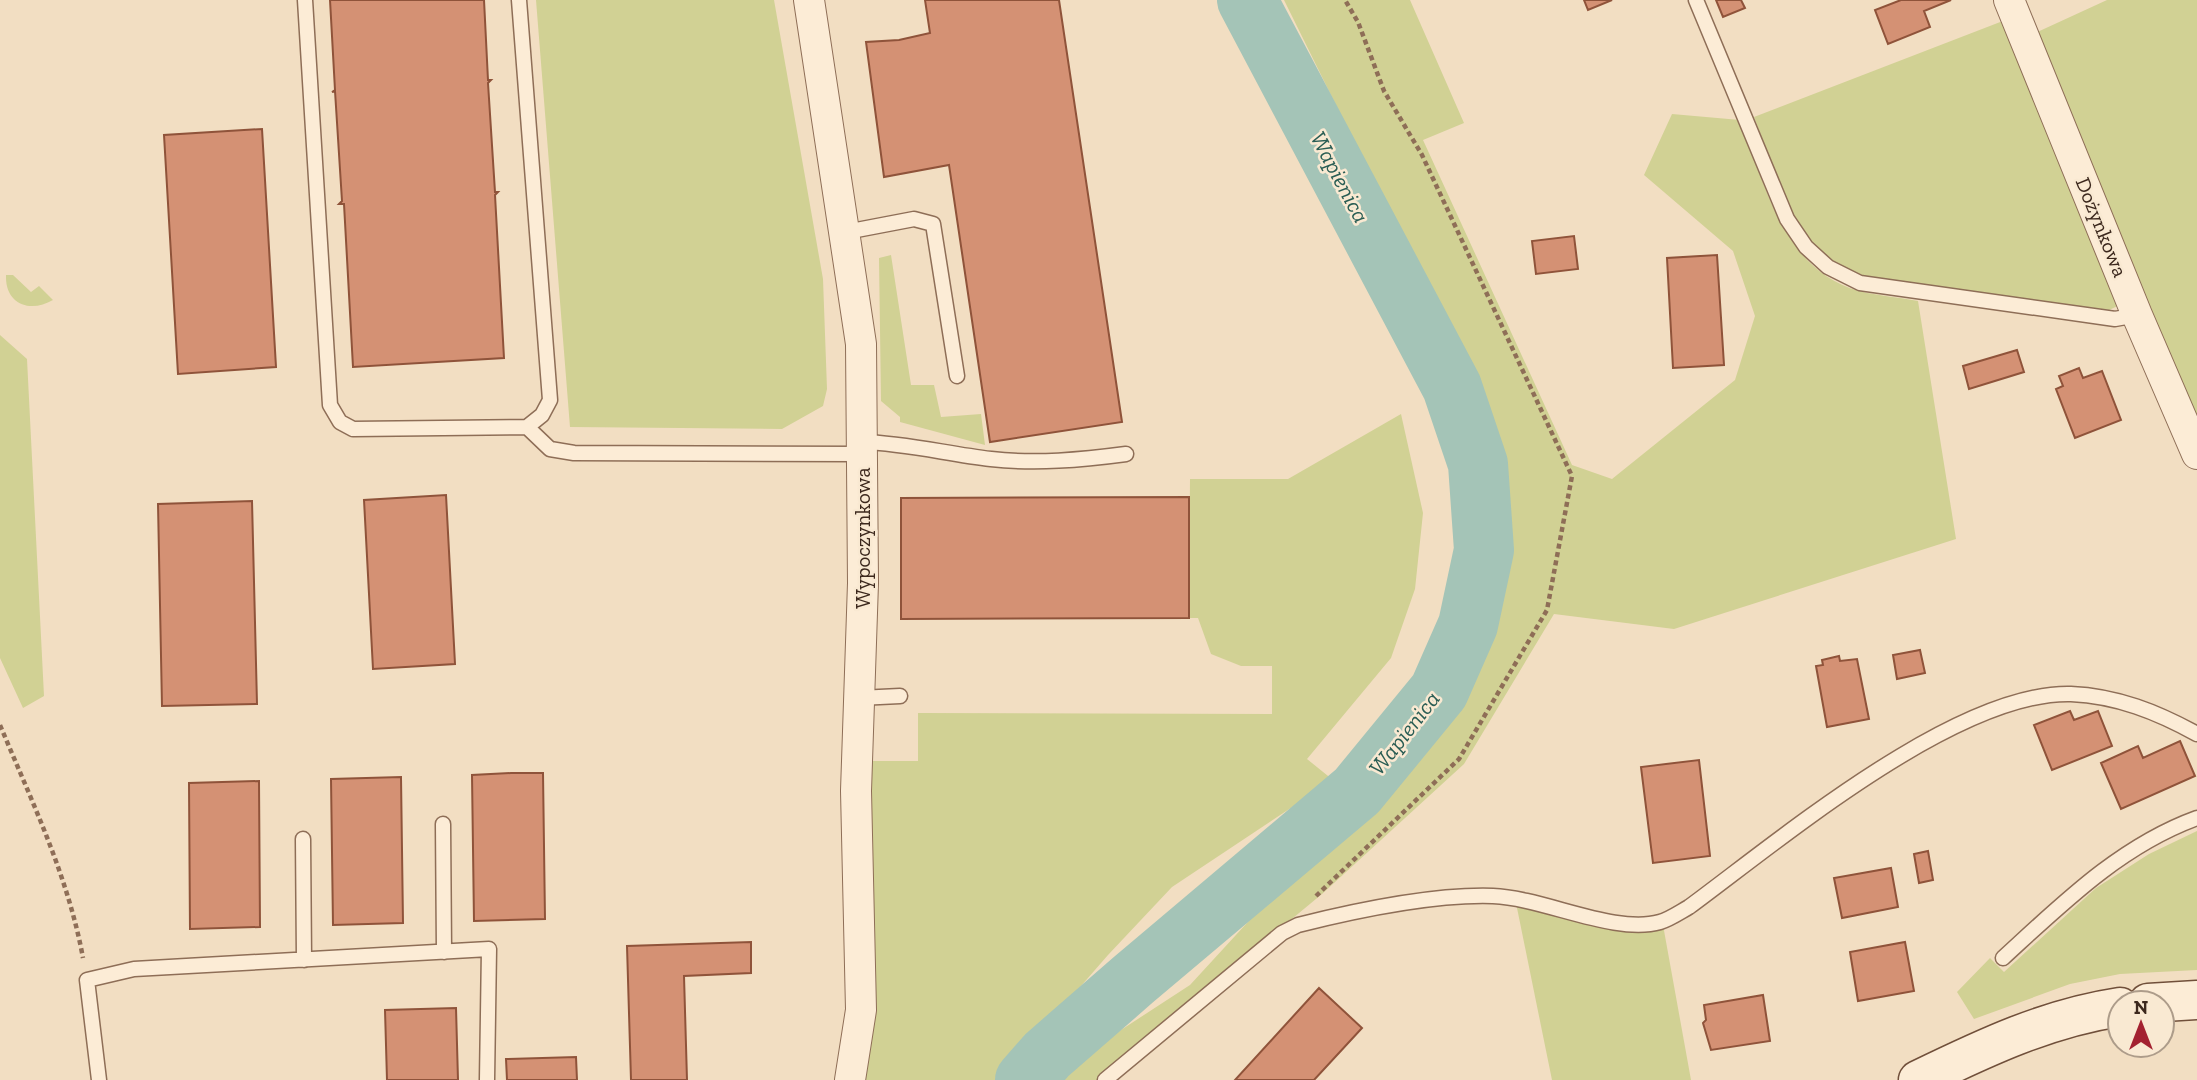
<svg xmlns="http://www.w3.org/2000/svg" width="2197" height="1080" font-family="'Zilla Slab',serif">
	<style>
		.green { fill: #d1d194 }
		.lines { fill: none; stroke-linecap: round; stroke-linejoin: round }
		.river { stroke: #a4c4b7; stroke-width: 60 }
		.building { fill: #d49174; stroke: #8f533a; stroke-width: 2 }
		.lane-casing { stroke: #8e6e57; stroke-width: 17 }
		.street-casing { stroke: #8e6e57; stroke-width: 32 }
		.secondary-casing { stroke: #704f3a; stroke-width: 41 }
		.path { stroke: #8e6e57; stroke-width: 4.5; stroke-dasharray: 5 3.5; stroke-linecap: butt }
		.lane { stroke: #fcecd6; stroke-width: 14 }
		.street { stroke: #fcecd6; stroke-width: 30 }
		.secondary { stroke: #fcecd6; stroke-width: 38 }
		.labels { text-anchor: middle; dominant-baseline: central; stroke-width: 5; stroke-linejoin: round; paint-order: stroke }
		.street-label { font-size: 21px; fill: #3c281d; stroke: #f9e9d2 }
		.water-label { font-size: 23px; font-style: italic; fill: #2a5d54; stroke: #f9e9d2 }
	</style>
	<rect width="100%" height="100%" fill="#f2dec2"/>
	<path class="green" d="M536 0H774L823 279 827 389 823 406 782 429 570 427Z
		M1284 0H1410L1464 123 1423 140 1572 465 1612 479 1735 380 1755 316 1733 251 1644 175 1672 114 1740 120C1765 184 1783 270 1859 291 1878 296 1899 297 1918 301L1956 539 1674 629 1554 614 1464 764 1322 894 1097 1080H1058L1101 1043 1190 985 1279 888 1371 801 1486 647 1502 593 1503 464 1479 379 1365 164Z
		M2107 0H2197V435L2033 34Z
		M2008 19 2122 304 2109 310 1861 277C1842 267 1823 258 1808 241 1783 211 1769 154 1754 117Z
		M891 255 911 385H934L941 417 981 414 985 445 900 422V417L881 401 879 258Z
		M6 275H13L31 292 39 286 53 300C31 313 5 305 6 275Z
		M0 335 27 359 44 696 23 708 0 658Z
		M1401 414 1423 513 1415 589 1391 658 1307 759 1333 780 1172 887 1108 955 999 1080H864L870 761H918V713L1272 714V666H1241L1211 654 1198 618H1189L1190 479H1288Z
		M2197 831V970L2120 974 2070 984 1974 1019 1957 992 1990 958 2004 972 2096 888 2149 854Z
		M1516 903 1663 925 1691 1080H1552Z"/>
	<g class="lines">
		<path class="river" d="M1025 1080 1047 1055 1133 980 1357 791 1439 691 1468 625 1484 550 1478 464 1452 387 1247 0"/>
	</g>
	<path class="building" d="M330 0H484L488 80H491L488 83 495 192H498L495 195 504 358 353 367 344 204H339L342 201 335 91 332 92 335 90Z
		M925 0H1059L1122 422 990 442 949 165 884 177 866 42 899 40 930 33Z
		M1584 0H1612L1588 10Z
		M1716 0H1741L1745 8 1723 17Z
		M1901 0H1951L1924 11 1930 27 1888 44 1875 10Z
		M262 129 276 367 178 374 164 135Z
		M1574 236 1578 269 1536 274 1532 241Z
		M1717 255 1724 365 1673 368 1667 258Z
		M2017 350 2024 372 1969 389 1963 366Z
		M2079 368 2083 378 2102 371 2121 420 2075 438 2056 389 2063 386 2059 376Z
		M446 495 455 664 373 669 364 500Z
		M1189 497V618L901 619V498Z
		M252 501 257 704 162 706 158 504Z
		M1920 650 1925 673 1897 679 1893 655Z
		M1839 656 1840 661 1857 659 1869 719 1827 727 1816 666 1823 665 1822 660Z
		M2070 711 2074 720 2098 711 2112 746 2052 770 2034 725Z
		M2180 741 2195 776 2121 809 2101 763 2138 746 2143 758Z
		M1699 760 1710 856 1653 863 1641 767Z
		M511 773H543L545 919 474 921 472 775Z
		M401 777 403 923 333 925 331 779Z
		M259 781 260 927 190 929 189 783Z
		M1928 851 1933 880 1919 883 1914 854Z
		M1891 868 1898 907 1842 918 1834 878Z
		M751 942V973L684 976 687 1080H631L627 946Z
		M1905 942 1914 991 1858 1001 1850 952Z
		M1319 988 1362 1028 1314 1080H1235Z
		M1763 995 1770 1041 1711 1050 1703 1023 1706 1020 1704 1005Z
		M456 1008 458 1080H387L385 1010Z
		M576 1057 577 1080H507L506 1059Z"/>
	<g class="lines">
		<defs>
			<path id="lane" d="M305 0 330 405 340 422 353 429 527 427 542 415 550 400 519 0
				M1696 0 1787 219 1806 247 1828 267 1860 283 2115 319 2137 315
				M846 232 914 219 933 224 957 376
				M527 427 550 449 574 453 862 454
				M862 442C906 443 947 454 991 459 1036 464 1081 460 1126 454
				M859 698 900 696
				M443 824 444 952
				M303 839 304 960
				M2003 958C2062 904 2120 846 2197 818
				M99 1080 87 980 134 969 489 949 487 1080
				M1105 1080 1282 933 1298 925C1354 911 1435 894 1493 896 1544 898 1615 935 1660 922 1670 919 1680 912 1689 907 1780 840 1957 691 2071 694 2117 696 2157 712 2197 734"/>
			<path id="street" d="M809 0 861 344 863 583 856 791 861 1010 850 1080
				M2009 0 2137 315 2197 454"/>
			<path id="secondary" d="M2148 1003 2197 1000
				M1918 1080C1984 1048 2047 1018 2120 1007"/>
		</defs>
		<use href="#lane" class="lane-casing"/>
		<use href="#street" class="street-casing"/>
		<use href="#secondary" class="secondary-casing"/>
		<path class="path" d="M0 725C32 802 68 876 83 958
			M1316 896 1459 759 1547 610 1572 476 1422 155 1384 91 1358 22 1345 0"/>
		<use href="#lane" class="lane"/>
		<use href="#street" class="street"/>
		<use href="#secondary" class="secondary"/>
	</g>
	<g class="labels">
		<g class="street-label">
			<text transform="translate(2102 227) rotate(68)">Dożynkowa</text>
			<text transform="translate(862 538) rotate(-90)">Wypoczynkowa</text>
		</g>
		<g class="water-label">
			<text transform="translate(1340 177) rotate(62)">Wapienica</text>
			<text transform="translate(1404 733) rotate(-52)">Wapienica</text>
		</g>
	</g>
	<g transform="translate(2141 1024)"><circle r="33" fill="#f9e9d2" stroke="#ad9c8a" stroke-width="2"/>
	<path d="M0-5L12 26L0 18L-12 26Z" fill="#a32130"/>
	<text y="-10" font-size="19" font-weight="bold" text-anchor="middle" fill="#3c281d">N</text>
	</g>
</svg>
